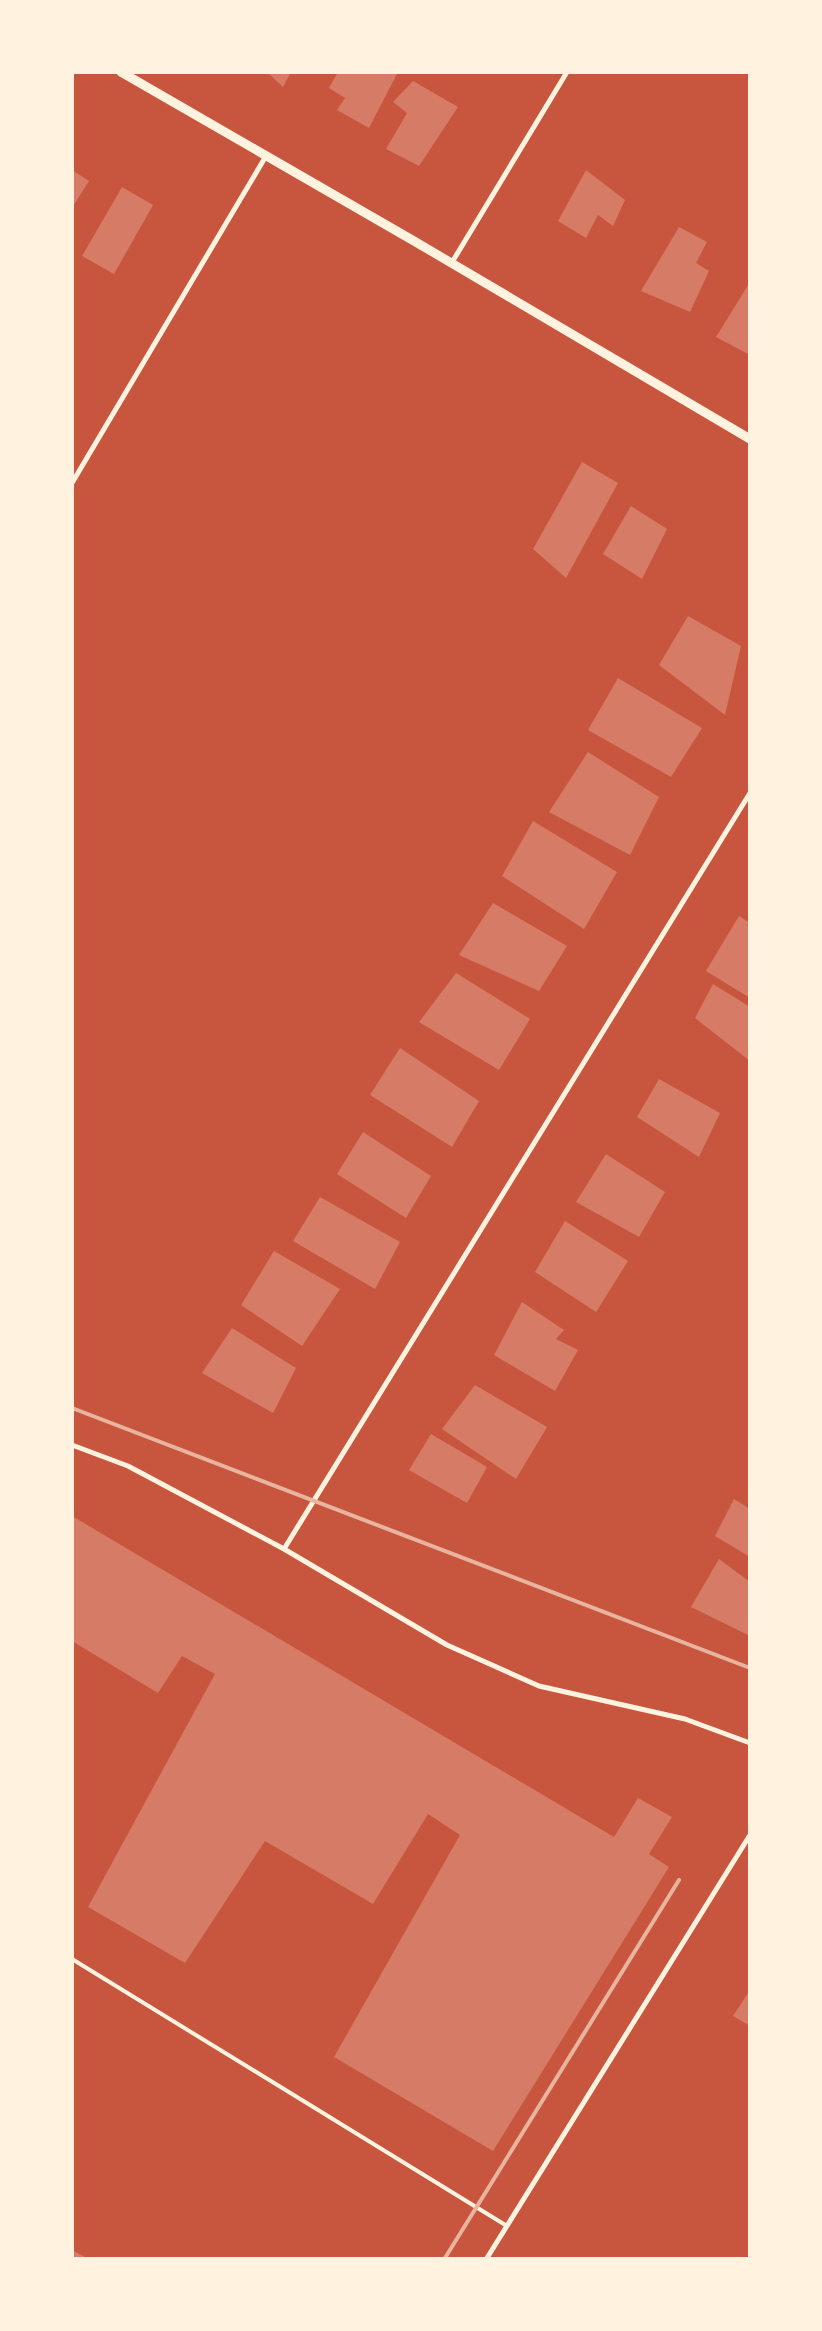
<svg xmlns="http://www.w3.org/2000/svg" width="822" height="2331" font-family="Poppins,sans-serif">
	<style>
		.building { fill: #d67c66 }
		.lines { fill: none; stroke-linecap: round; stroke-linejoin: round }
		.service { stroke: #fff3e0; stroke-width: 4 }
		.minor { stroke: #fff3e0; stroke-width: 5 }
		.tertiary { stroke: #fff3e0; stroke-width: 9 }
		.rail { stroke: #e9b49f; stroke-width: 4 }
	</style>
	<rect width="100%" height="100%" fill="#c8553d"/>
	<path class="building" d="M267 72H291L283 87Z
		M338 72H398L369 128 337 110 345 98 329 88Z
		M413 81 458 107 419 166 386 149 407 113 393 102Z
		M72 170 89 181 72 208Z
		M586 170 625 200 613 226 598 215 586 238 558 221Z
		M122 187 153 205 114 274 82 256Z
		M679 227 707 242 696 263 709 271 690 312 641 291Z
		M750 282V355L716 337Z
		M582 462 618 483 566 578 533 549Z
		M631 506 667 529 642 579 603 554Z
		M688 616 741 646 725 715 659 665Z
		M618 678 702 728 671 777 588 730Z
		M588 752 659 797 630 855 549 812Z
		M533 821 617 872 584 929 502 876Z
		M493 903 567 946 539 991 459 955Z
		M739 916 750 923V998L706 971Z
		M456 973 530 1019 499 1070 419 1022Z
		M713 984 750 1007V1061L695 1018Z
		M400 1048 479 1101 452 1147 370 1095Z
		M659 1079 720 1113 699 1157 637 1117Z
		M363 1132 431 1176 406 1218 337 1174Z
		M606 1154 665 1192 639 1237 576 1202Z
		M320 1197 400 1242 375 1289 293 1241Z
		M565 1221 628 1261 596 1312 535 1272Z
		M274 1251 340 1289 302 1346 241 1305Z
		M522 1302 564 1330 556 1339 578 1350 555 1391 494 1355Z
		M232 1328 296 1368 273 1413 202 1373Z
		M475 1385 547 1427 516 1479 442 1429Z
		M431 1434 487 1467 467 1503 409 1470Z
		M734 1499 750 1509V1557L715 1536Z
		M72 1516 614 1837 638 1798 672 1817 649 1854 669 1867 493 2151 334 2057 460 1835 428 1814 373 1904 265 1841 185 1963 88 1907 215 1674 182 1656 158 1693 72 1641Z
		M719 1559 750 1582V1636L691 1607Z
		M750 1990V2026L733 2016Z
		M72 2250 87 2258H72Z"/>
	<g class="lines">
		<path class="service" d="M72 1959 507 2226"/>
		<path class="minor" d="M451 264 567 72
			M72 483 266 156
			M72 1445 128 1466 284 1549 447 1645 539 1686 685 1719 750 1743
			M284 1549 750 793
			M487 2258 750 1835"/>
		<path class="tertiary" d="M121 72 414 241 750 439"/>
		<path class="rail" d="M72 1408 750 1668
			M445 2258 679 1880"/>
	</g>
	<rect width="822" height="2331" fill="none" stroke="#fff3e0" stroke-width="148"/>
</svg>
